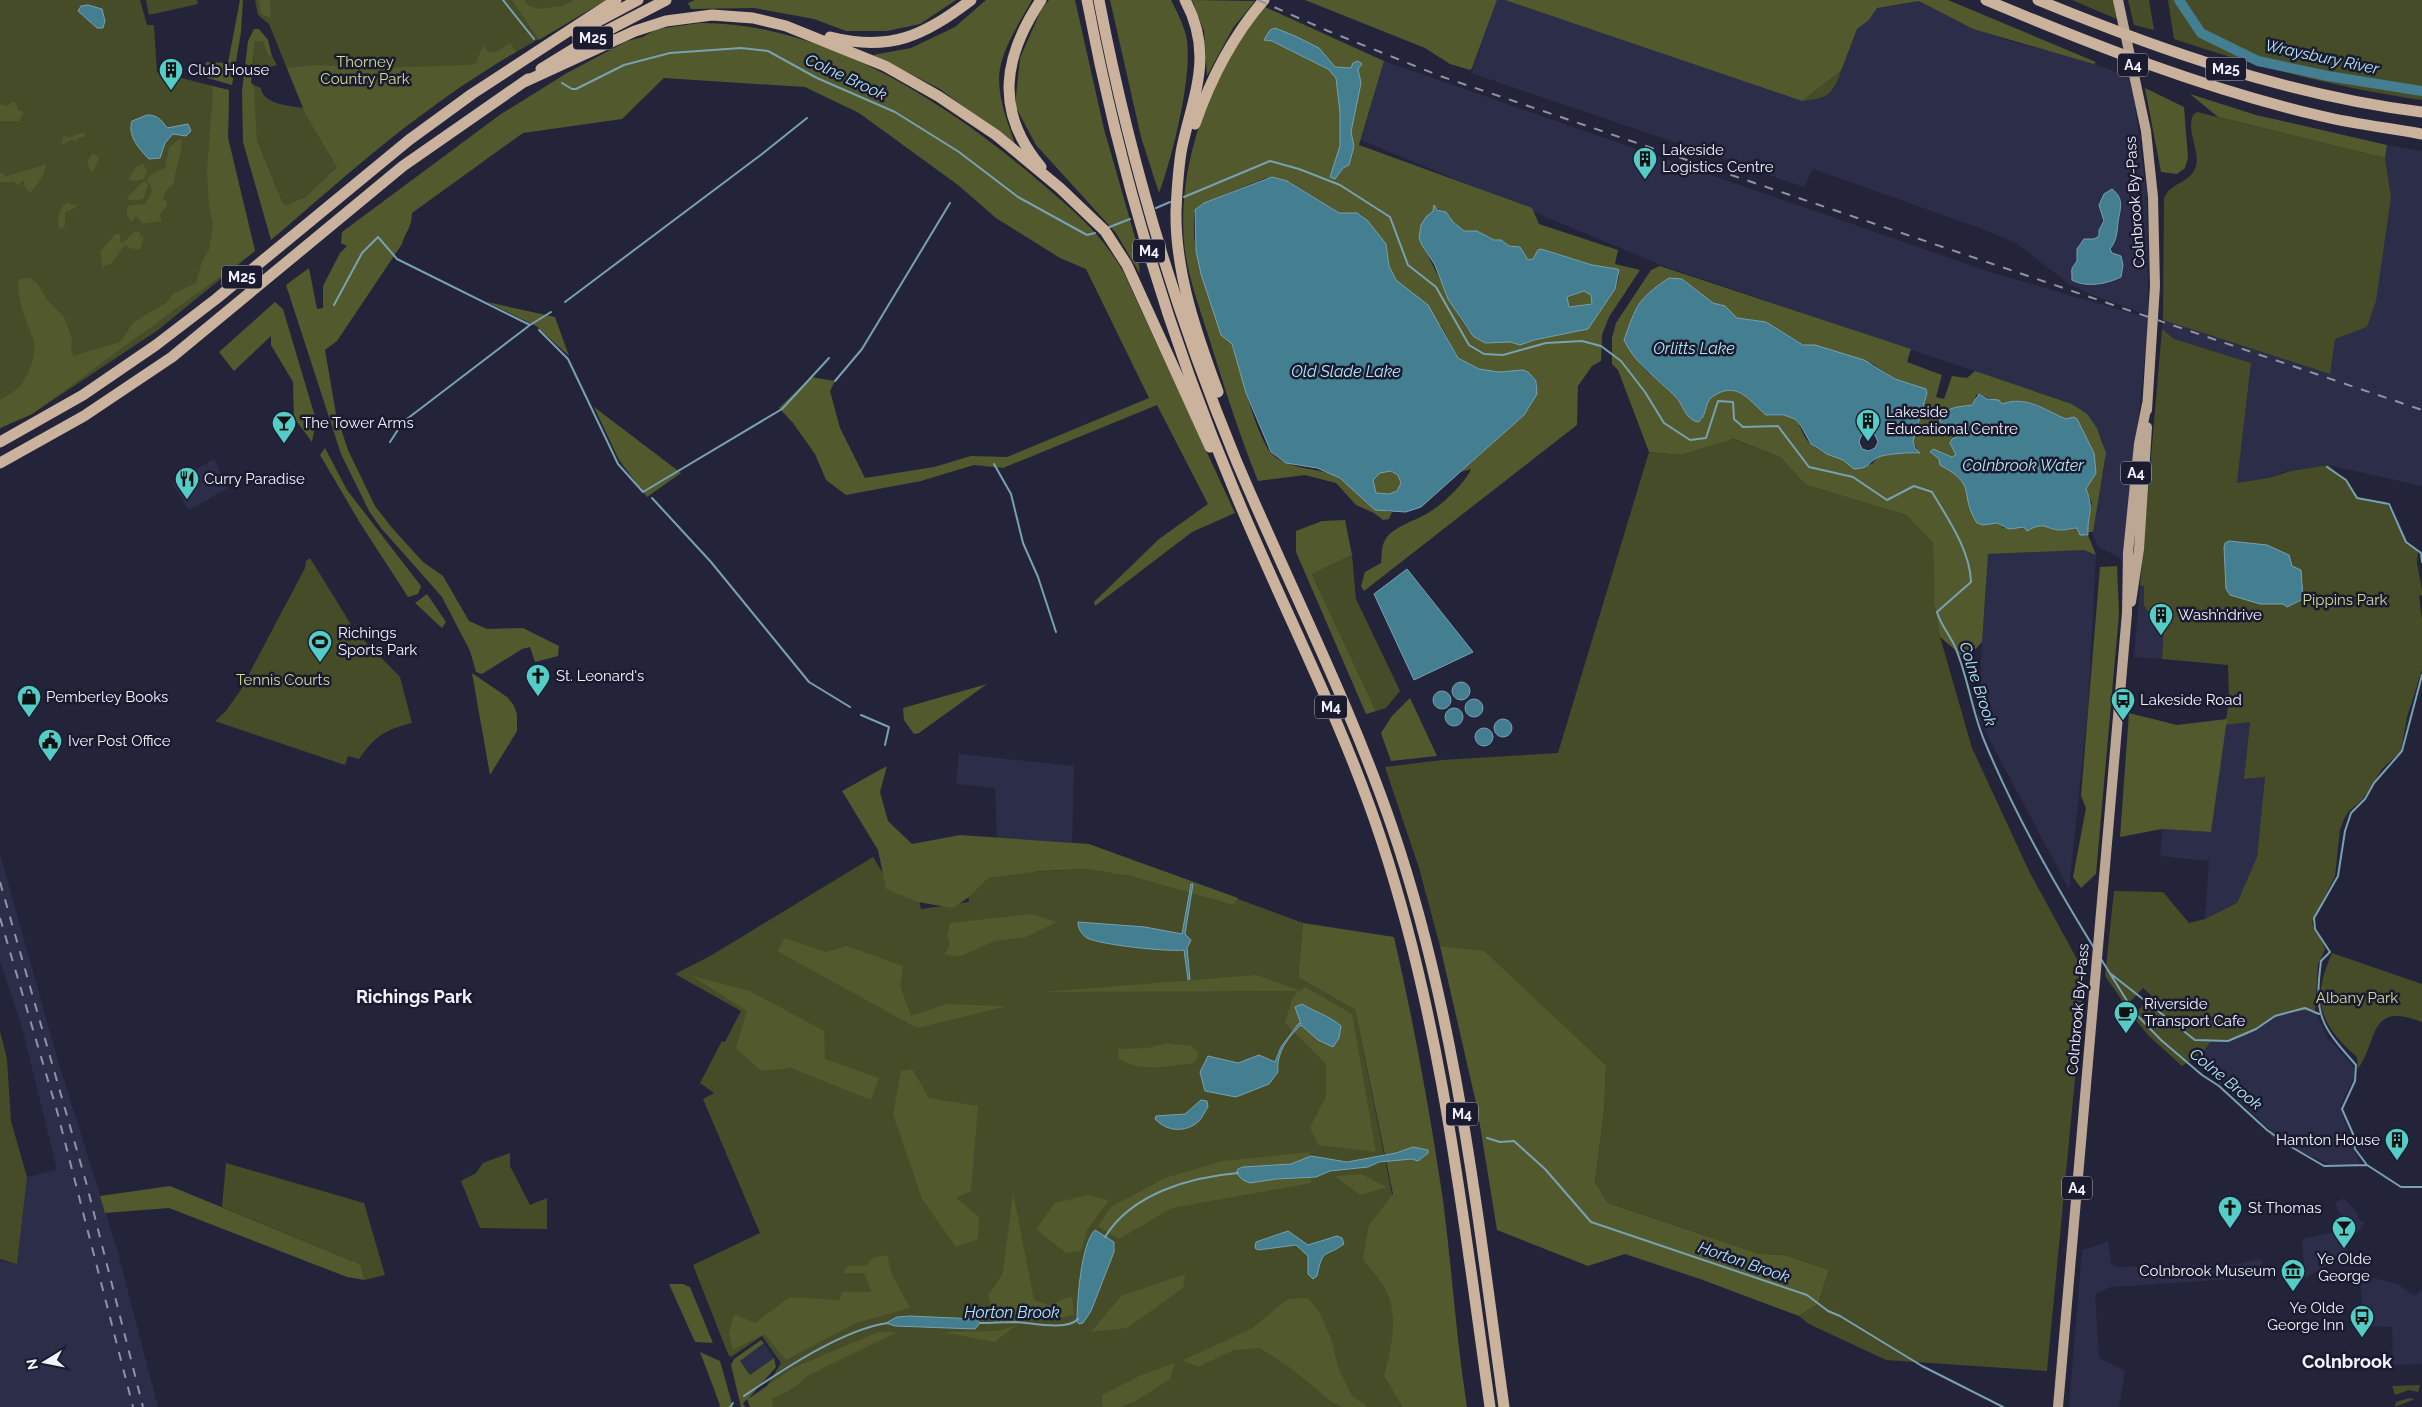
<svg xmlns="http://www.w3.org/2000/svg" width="2422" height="1407" font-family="Raleway,sans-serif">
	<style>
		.built { fill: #2c2e49 }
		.green { fill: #464c27 }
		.forest { fill: #52592c; fill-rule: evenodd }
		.water { fill: #447e91; stroke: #78a1b2; fill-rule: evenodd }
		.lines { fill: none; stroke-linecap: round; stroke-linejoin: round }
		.stream { stroke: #78a1b2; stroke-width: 2 }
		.river { stroke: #447e91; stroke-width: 10 }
		.trunk { stroke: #bca694; stroke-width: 10 }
		.motorway { stroke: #cab29d; stroke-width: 11 }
		.rail { stroke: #9193a4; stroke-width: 2; stroke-dasharray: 9 9; stroke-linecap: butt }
		.labels { text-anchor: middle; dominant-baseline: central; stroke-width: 5; stroke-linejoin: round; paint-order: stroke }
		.shield { fill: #1a1b2f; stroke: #b0b2c1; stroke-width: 1 }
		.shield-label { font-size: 14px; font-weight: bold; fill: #f1f3ff }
		.park-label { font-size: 15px; fill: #d0dd93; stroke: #1a1b2f }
		.poi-label { font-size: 15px; fill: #f1f3ff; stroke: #1a1b2f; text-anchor: start }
		.street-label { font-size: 15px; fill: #f1f3ff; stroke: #1a1b2f }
		.water-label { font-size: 16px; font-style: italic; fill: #b3e6f8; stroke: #1a1b2f }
		.quarter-label { font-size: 18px; font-weight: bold; fill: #f1f3ff; stroke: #1a1b2f }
	</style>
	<rect width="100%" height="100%" fill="#23243a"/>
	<path class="built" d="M1497 0H1505L1802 101 1819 99 1835 88 1857 29 1869 20 1877 8 1919 1 1973 29 2020 44 2079 58 2129 77 2135 105 2147 196 2148 315 2093 295 2069 284 2016 243 1977 227 1813 169 1804 187 1754 170 1752 175 1734 169 1736 163 1471 73Z
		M1384 61 1990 272 2149 318 2123 563 2118 557 2099 547 2093 536 2092 526 2105 464 2103 440 2087 414 2072 404 1661 265 1361 140Z
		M2387 145 2422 151V486L2328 465 2283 472 2268 478 2237 483 2251 363 2174 339 2162 329 2163 320 2329 374 2335 339 2367 327 2391 197 2385 158Z
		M214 459 228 488 189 510 172 483Z
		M2084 550 2096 555 2088 708 2069 889 1978 718 1987 554Z
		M2140 585H2144V606L2164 623 2162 659 2134 657Z
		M2250 722 2244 779 2265 777 2257 857 2237 903 2205 919 2209 861 2160 856 2162 829 2211 832 2225 725Z
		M959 754 1074 766 1072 843 997 838 995 788 956 784Z
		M0 854 58 1061 117 1249 158 1407H0V1261L17 1263 27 1177 57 1170 22 1027 0 961Z
		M2296 1010 2315 1011 2327 1037 2354 1067 2355 1076 2340 1106 2355 1153 2360 1162 2358 1164H2329L2300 1152 2277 1135 2274 1140 2270 1135 2272 1132 2229 1091 2190 1060 2204 1051 2211 1041H2227L2258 1029 2275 1016Z
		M2344 1198 2357 1213 2358 1218 2365 1223 2354 1236 2350 1235 2335 1203Z
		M2333 1232 2344 1240 2349 1257 2335 1260V1264L2326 1266 2305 1278 2302 1239Z
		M2108 1242 2111 1263 2116 1267 2239 1264 2261 1259 2263 1277 2110 1287 2095 1295 2099 1358 2125 1371 2119 1407H2069L2082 1250Z
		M2361 1275 2398 1284 2414 1296 2422 1290V1364L2393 1365 2392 1327 2362 1326Z
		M764 1343 774 1358 750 1375 739 1360Z"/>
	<path class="green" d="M0 0H140L147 25H154L157 72 229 90 228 138 255 251 158 330 32 414 0 428Z
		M146 0H197L198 4 149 15Z
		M255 0H606L504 59 456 90 415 120 337 167 305 197 286 205 283 203 257 140 252 84 261 88C262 104 290 106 303 108L269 24 258 15Z
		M2072 0H2114L2119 20Z
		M2128 0H2149L2154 30 2134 25Z
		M2168 0H2422V100C2337 88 2254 66 2174 39Z
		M255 41H262L269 56H272L277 65 262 70 261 67 253 65Z
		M1841 71C1834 94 1827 99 1802 101Z
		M2197 112 2385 158 2391 197 2376 301 2367 327 2335 339 2330 374 2163 320 2164 199C2169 182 2191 184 2196 166 2200 149 2186 132 2193 115Z
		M2162 329 2174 339 2251 363 2237 483 2268 478 2291 471 2328 465 2344 479 2359 498 2386 502 2406 542 2418 551 2417 563 2422 590V595L2419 596 2422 620V670L2407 717 2401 751 2382 769 2362 800 2349 811 2344 819 2340 830 2335 876 2312 922C2313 933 2323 938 2325 950L2318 965 2315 1011C2302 1010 2289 1010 2276 1016 2270 1018 2265 1024 2260 1027 2246 1038 2229 1041 2211 1041L2204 1051 2182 1066 2149 1036 2133 1017 2151 995 2143 988 2126 1006 2105 976 2114 891 2163 892 2189 923 2205 919 2237 903 2257 857 2265 777 2244 779 2250 722 2225 725 2229 700 2228 665 2162 659 2164 623 2156 621 2144 606V586L2140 585Z
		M1732 439 1780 457 1806 485 1906 515 1933 543 1934 603 1940 637 1972 748 2029 871 2085 974 2047 1371 1886 1360 1809 1324 1799 1316 1818 1304 1829 1270 1785 1255 1760 1254 1608 1203 1595 1182 1604 1112 1606 1065 1484 952 1440 946 1419 868 1385 767 1442 760 1558 753 1649 452 1681 455Z
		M1352 555 1356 599 1400 691 1386 708 1376 711 1312 574Z
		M310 558 355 631 400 677 412 723C385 730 375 736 359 759L348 756 345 765 215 721 225 712 240 691 305 568 306 561Z
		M873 857 889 883 915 881 921 909 969 902 966 875 1148 866 1303 923 1298 977 1355 1010 1435 1407H770L765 1389 781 1363 762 1336 731 1357 728 1354 693 1265 760 1233 703 1099 714 1093 700 1083 722 1041 725 1042 741 1011 675 974 712 955Z
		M2332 953 2422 984V1022C2368 1001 2379 1039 2358 1069L2357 1057C2319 1024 2311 1000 2332 953Z
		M0 1031 7 1059 11 1121 27 1177 17 1264 0 1259Z
		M510 1153V1166L530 1205 547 1198V1229L480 1228 461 1181 476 1173 483 1163Z
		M226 1163 364 1203 385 1275 365 1280 360 1264 222 1207Z
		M2420 1385 2418 1392 2409 1390 2395 1395 2392 1386Z
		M2409 1398 2415 1399 2395 1407 2396 1402Z"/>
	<path class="forest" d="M240 0H243L241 32 232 85 204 77 206 62 228 63Z
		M259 0H270L271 18 261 14Z
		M512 0H524L529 6 538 9 563 6 574 0H606L539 40Z
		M695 0H956L920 24 887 31H846L814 19 754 8 691 9 688 3Z
		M986 0H1032C1020 22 999 53 999 79 999 102 1009 126 1016 147L940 89 873 55 911 48 955 27Z
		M1049 0H1075L1104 129 1136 241 1140 274 1116 233 1036 145 1015 106 1020 58 1041 10Z
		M1110 0H1171C1176 10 1182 21 1185 32 1196 65 1172 159 1159 193L1141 137Z
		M1192 0 1255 1 1233 28 1207 76 1204 31Z
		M1305 0H1497L1472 68 1470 70 1450 64 1425 48Z
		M1505 0H1948L2096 62 2094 64 1973 29 1919 1 1877 8 1869 20 1857 29 1841 71 1802 101Z
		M1265 7 1384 61 1359 145 1532 208 1539 224 1618 250 1615 264 1640 270 1609 317 1602 335 1601 361 1592 366 1578 386 1577 425 1364 591 1361 586 1365 572 1381 563C1382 555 1381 547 1385 540 1394 525 1417 521 1431 511 1443 504 1466 482 1471 469L1461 472 1524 415 1537 394V383L1528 372 1523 370 1499 372 1479 369 1458 358 1441 326 1396 280 1389 266 1386 244 1360 214 1339 213 1291 183 1266 178 1209 201 1194 212C1194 225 1193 241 1197 253 1207 285 1223 314 1232 345 1239 367 1258 442 1273 455 1293 472 1322 466 1344 480 1365 493 1363 510 1392 512L1389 519 1383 520 1374 513 1356 505 1336 483 1305 475 1258 481C1239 434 1224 386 1209 338 1199 306 1187 275 1184 242 1177 160 1213 69 1265 7ZM1435 208 1446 212 1453 222 1464 231H1477L1494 240H1501L1509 246 1520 247 1528 260 1534 259 1538 250 1541 249 1592 265 1617 269C1627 283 1594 315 1588 329L1534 340 1520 345 1510 342 1485 343 1468 330 1459 317 1419 238 1421 225Z
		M700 23C824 22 949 104 1040 182 1074 211 1100 232 1123 271L1235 513 1192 532 1095 606 1094 602 1159 539 1208 504 1157 405 1003 468 974 465 921 481 846 495 826 480 815 454 793 423 779 408 811 377 835 381 830 391 840 428 865 478 934 467 971 456 1007 457 1149 398 1086 269 1060 258 996 218 958 185 859 113 805 87 664 78 622 119 523 133 412 213C411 230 406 230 402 244L337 341 325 350 336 414 348 450 375 506 393 529 423 562 443 576 469 621 487 629 523 628 559 646 558 656 535 662 530 647 522 649 482 674 476 672 470 651 442 597 381 528 369 511 341 454 286 285 309 268 317 309 323 308V286L340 253 347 246 341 243 342 232 501 114 567 73 627 41 643 37 657 29Z
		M254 29H259L268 40 272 56 269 57 262 41H255L251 82 254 87 257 140 283 203 286 205 305 197 337 167 306 115 287 68 317 65 380 68 468 65 476 63 483 45 488 52H496L510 43 516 52C428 101 348 174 271 240L243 142 242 91 248 41Z
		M210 86 229 90 228 138 255 251 32 414 0 428V400C6 396 14 392 19 387 29 377 38 352 33 339 26 318 16 302 19 279L29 278 37 283 48 301 64 317 72 339 71 346 73 356 120 342 134 322 166 303 174 293 196 283 202 261 209 250 213 225 209 207 207 172 213 90Z
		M2145 88 2184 107 2188 158 2185 168 2177 174 2161 172Z
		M2190 94 2256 115 2387 145 2385 158 2218 117Z
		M12 102 16 103 18 110 24 112 19 121H0V104L8 106Z
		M84 132 85 137H79L77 141 71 140 64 144 61 143 64 136 70 137Z
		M179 139 182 140C182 152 173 178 174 184 168 188 164 192 163 199L167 202 166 207 160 214 162 221 143 224 136 216 131 222 127 215V208L130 205 145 204C150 194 156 193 147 180L149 176 165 168 169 148Z
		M92 154H95L99 159 93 171H90L87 162Z
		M143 163 147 171 144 179 134 181 128 179 136 167Z
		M46 164 44 174 31 193 26 189 23 180 19 186 14 182H0V174L3 172 5 177Z
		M144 181 148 183 144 198 138 200H128L127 197Z
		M67 202 72 205 78 204 75 208 65 212V226L59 229C57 220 58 209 67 202Z
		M135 231 140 232V237L144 236 140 250 130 248 125 245 112 263 104 266 103 271 100 252 115 234H120V241L124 242Z
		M1660 266 1911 349 1907 362 1942 375 1936 397 1944 399 1952 376 1967 378 1975 371 2072 404 2087 414 2097 428 2106 453 2093 532H2088L2087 528 2092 503 2086 489 2092 480 2094 453 2074 417 2066 420C2044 409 2027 395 2002 404 1996 397 1987 400 1980 394L1976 395 1975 402 1942 424 1961 433 1960 436 1952 439 1956 455 1952 457 1941 452 1930 453 1939 459 1940 464C1946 468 1955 472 1960 477 1970 487 1968 509 1977 523L1983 525 1997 523 2004 528 2024 527 2030 530 2033 526 2045 525 2064 530 2077 528 2086 536 2088 535 2096 555 2084 550 1988 554 1982 642 1966 659 1940 637 1934 603 1933 543 1906 515 1806 485 1780 457 1733 439 1681 455 1649 452 1618 370 1612 364V338L1616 323 1651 270ZM1682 279 1713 303 1722 305 1737 318 1766 322 1804 345H1815L1873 364 1895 379 1926 389 1927 393 1913 441 1919 453 1911 452 1884 455 1878 457 1872 464 1854 468C1850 466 1846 462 1842 459 1832 455 1822 453 1813 446 1794 431 1808 412 1770 416 1754 405 1732 376 1710 398 1705 403 1705 414 1702 420L1691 419C1685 412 1682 404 1676 397 1656 376 1630 367 1630 335 1630 323 1633 311 1640 302 1651 288 1663 281 1682 279Z
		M1584 291 1591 295 1592 304 1569 307 1567 298Z
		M275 302 283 309 316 420 312 442 294 418 293 382 271 345V336L234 371 219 352Z
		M487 302 555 317 569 356 536 326Z
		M594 407 681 473 647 497 619 460Z
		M325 448 347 490 421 586 418 594 408 597 360 523 320 455Z
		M1391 471 1398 475 1401 484 1397 491 1389 494 1376 493 1372 480 1380 473Z
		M1345 520 1352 555 1312 574 1376 711 1366 714 1296 552V531L1322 521Z
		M2117 566 2119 614 2096 874 2081 888 2073 877 2086 808 2081 796 2100 567Z
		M427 594 446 622 442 628 415 603Z
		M472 673 507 697 513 704 517 714V731L490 775Z
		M987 684 919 733 914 734 904 720 903 708Z
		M1410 698 1437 756 1391 761 1381 733 1392 716Z
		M2129 713 2177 725 2227 719 2211 832 2162 829 2120 837Z
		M887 766 880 792 888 821 912 844 960 835 1089 844 1238 898 1234 905 1131 876 1088 869 1041 871 988 878 969 897 953 908 918 902 886 889 878 850 842 791Z
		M1032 914 1057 922 1026 937 995 941 958 957 945 954 950 943 947 935 950 923Z
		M1303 923 1394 937C1414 1024 1430 1112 1443 1200 1452 1269 1456 1338 1467 1407H1403L1384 1376C1391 1350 1400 1312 1384 1287 1378 1278 1370 1268 1363 1259L1369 1225 1393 1194 1355 1010 1298 977Z
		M785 938 825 952 847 946 903 966 900 986 911 1016 946 1004 1008 1006 917 1028 777 951Z
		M1440 946 1484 951 1606 1065 1604 1112 1595 1182 1608 1203 1760 1254 1785 1255 1829 1270 1818 1304 1799 1316 1703 1280 1625 1254 1588 1266 1497 1230 1477 1107Z
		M1257 975 1300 991 1305 987 1352 1014 1376 1152 1318 1145 1310 1127 1326 1097V1064L1285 1023 1293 996 1299 991 1042 992ZM1302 1004 1315 1012 1325 1015 1302 1027 1295 1007Z
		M692 976 750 991 824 1031 825 1059 879 1078 871 1100 791 1068 761 1071 736 1048 747 1011Z
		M1166 1043 1192 1046 1199 1053 1194 1063C1170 1066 1139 1073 1118 1058V1049L1148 1048Z
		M912 1069 929 1098 978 1106 971 1191 956 1198 979 1217 978 1239 956 1247 922 1199 893 1114 901 1071Z
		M1310 1152 1311 1183 1172 1208 1119 1239 1098 1226 1111 1207 1165 1178 1223 1161Z
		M1361 1174 1387 1187 1360 1195 1335 1176Z
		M170 1186 360 1264 365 1280 347 1277 169 1208 105 1213 100 1196Z
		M1013 1192 1034 1300 1049 1305 1072 1296 1074 1315 1049 1320 994 1311 988 1296 1003 1273Z
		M1087 1195 1109 1200 1087 1230 1081 1251 1066 1253 1036 1229 1055 1203Z
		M887 1255 892 1275 910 1308 856 1323 786 1360 764 1334 733 1350 729 1334 734 1314 755 1323 790 1297 839 1300 842 1292H872L864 1273H843L848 1266H866L874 1257Z
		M1185 1274 1183 1288 1127 1328 1091 1332 1121 1296Z
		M669 1284H683L690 1287 713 1343 695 1342Z
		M1308 1298 1320 1313 1331 1339 1338 1367 1352 1396 1368 1407H1343L1332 1402 1288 1366 1260 1348 1234 1350 1198 1367 1183 1360 1251 1329 1288 1299Z
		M1016 1325 995 1342 942 1332 998 1331Z
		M878 1332H897L809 1375 792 1389 772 1399 773 1407H750L747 1399 743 1403 745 1407H741L731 1365 734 1359 761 1340 764 1343 740 1361 750 1375 774 1358 776 1367 748 1399 793 1368Z
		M700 1352 720 1361 733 1407H719L720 1405Z
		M1175 1363 1170 1379 1136 1401 1119 1407H1103L1102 1395 1139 1376Z"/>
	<path class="water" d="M88 5 102 9 105 21 103 28H97L78 11 81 6Z
		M1275 28 1295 36 1319 48 1335 67 1351 68 1353 63 1358 61 1362 64 1358 69 1361 83 1351 132 1354 146 1349 165 1343 168 1335 179 1330 177 1340 146V112L1336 78 1328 69 1272 41 1264 40 1270 30Z
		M147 115C157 115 161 119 167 128L188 124 191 131 186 136 173 134 165 143 160 158 149 159C139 149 127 135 132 121Z
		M1272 177 1287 181 1339 213H1357L1368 221 1386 244 1389 266 1396 280 1428 305 1458 358 1479 369 1499 372 1523 370 1528 372 1536 381 1537 394 1524 415 1421 507 1406 512 1375 510 1340 478 1317 468 1286 463 1271 452 1246 393 1232 344 1221 335 1201 274 1196 251 1195 210 1204 203ZM1391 471 1398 475 1401 483 1397 491 1389 494 1376 493 1373 480 1380 473Z
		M2112 189C2125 199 2120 209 2118 222 2117 232 2117 240 2110 249L2112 253 2121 256 2123 265 2121 277C2107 284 2086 288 2072 280 2072 267 2070 271 2077 261V249L2084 239H2094L2099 236V230L2104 221 2099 205 2104 194Z
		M1434 205 1437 210 1446 212 1453 222 1464 231H1477L1494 240H1501L1509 246 1520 247 1528 260 1533 259 1538 250 1541 249 1592 265 1617 269 1619 270 1615 289 1588 329 1534 340 1520 345 1510 342 1485 343 1473 336 1448 299 1435 265 1422 245 1419 238 1421 225 1426 217 1433 211ZM1584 291 1591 295 1592 304 1569 307 1567 297Z
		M1669 278 1682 279 1713 303 1725 306 1737 318 1766 322 1803 345H1815L1864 360 1895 379 1926 389 1927 393 1913 441 1915 448 1920 453C1914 452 1884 454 1879 457 1867 462 1872 468 1854 469L1843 460 1827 454 1811 444 1801 426 1795 419 1784 415H1766C1751 402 1738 382 1717 394 1713 396 1710 398 1708 402 1705 409 1705 418 1698 422 1686 420 1683 405 1676 397 1657 378 1636 365 1624 340 1637 305 1636 300 1669 278ZM1868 433 1875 435 1878 442 1875 448 1869 451 1862 449 1859 442 1861 436Z
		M1979 394 1987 399 1999 400 2002 404C2027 395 2044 410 2066 419L2074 417 2077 419 2094 453 2096 473 2086 489C2095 511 2087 513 2088 535H2080L2077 528C2072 528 2067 530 2061 530 2045 530 2046 520 2027 531L2024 527 2009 529 1997 523 1983 525 1977 523C1958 493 1979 486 1940 465L1939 459 1930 452 1933 449 1952 457 1956 455 1950 443 1952 439 1960 436 1961 433 1940 422V418C1948 406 1959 407 1972 405Z
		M2229 541 2267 545 2289 555 2292 566 2301 570 2303 599 2287 607 2283 604H2260L2230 595 2226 589 2224 547 2225 543Z
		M1407 569 1473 652 1414 680 1374 594Z
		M1452 691a9 9 0 1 1 18 0a9 9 0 1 1-18 0Z
		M1433 700a9 9 0 1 1 18 0a9 9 0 1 1-18 0Z
		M1465 708a9 9 0 1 1 18 0a9 9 0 1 1-18 0Z
		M1445 717a9 9 0 1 1 18 0a9 9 0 1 1-18 0Z
		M1494 728a9 9 0 1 1 18 0a9 9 0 1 1-18 0Z
		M1475 737a9 9 0 1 1 18 0a9 9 0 1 1-18 0Z
		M1191 884H1193L1185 934 1191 940 1187 948 1190 979 1188 980 1184 950C1168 952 1101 945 1087 938 1081 934 1078 928 1078 922L1145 927 1182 934Z
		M1302 1004C1315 1012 1330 1016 1341 1026L1339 1038 1333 1047 1318 1040 1301 1025C1287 1038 1276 1054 1278 1072L1269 1084 1236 1097 1205 1091 1200 1072 1208 1056 1238 1063 1259 1055 1275 1062 1281 1047 1299 1023 1301 1024 1295 1007Z
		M1201 1100 1207 1101 1208 1107C1205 1111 1202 1118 1199 1121 1186 1133 1167 1132 1155 1119L1156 1116 1185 1114Z
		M1413 1147 1428 1150V1153L1418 1161 1412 1159 1379 1162 1368 1167 1330 1171 1316 1177 1276 1179 1250 1183 1243 1180 1236 1173 1238 1169 1243 1167 1291 1164 1311 1156 1347 1162 1396 1153Z
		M1095 1230 1114 1242V1252L1091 1311 1083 1323 1079 1324 1077 1321C1077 1302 1081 1243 1095 1230Z
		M1288 1231 1308 1245 1337 1236 1342 1238 1344 1244C1325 1258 1323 1247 1317 1276L1313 1279 1308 1274V1256L1296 1245 1258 1250 1255 1248 1256 1242Z
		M910 1316 977 1319 980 1323 975 1329 895 1326 886 1323 897 1317Z"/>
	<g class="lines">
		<path class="stream" d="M503 0 534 39
			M562 83 572 89H576L624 65 670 53 741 48 768 51 817 78 895 112 959 152 1018 197 1087 235 1095 233
			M1184 197 1270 161 1299 169 1340 185 1390 217 1408 265 1436 287 1469 345 1484 354 1503 355 1546 343 1582 341 1601 346 1621 361 1645 392 1664 423 1690 440 1706 438 1718 401 1733 402 1734 419 1743 427 1778 426 1809 467 1853 477 1887 500 1914 486 1932 492C1948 519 1970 550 1971 582L1937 612C1941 626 1951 636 1956 649 1968 678 1972 711 1984 740 2014 813 2053 881 2094 948
			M1156 208 1170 202
			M1107 228 1130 219
			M565 302 762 154 807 118
			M334 305 362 253 378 237 397 259 530 325
			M539 330 568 359 618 464 643 492 782 409 829 358
			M835 381 862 349 950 203
			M390 442 403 422 530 325 551 312
			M994 464 1011 494 1023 543 1038 577 1056 632
			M2327 467 2346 480 2357 498 2389 504 2406 542 2421 553 2422 562
			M652 498 711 562 809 682 850 707
			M861 715 889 727 885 745
			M2101 959 2134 1012 2161 1040 2202 1075 2219 1086 2267 1130 2288 1145 2324 1166 2367 1165 2401 1187H2422
			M2111 974 2195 1040 2228 1041 2256 1029 2275 1016 2305 1008 2319 1014
			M1487 1138 1500 1142 1514 1141 1545 1169 1591 1222 1807 1295 1828 1311 1840 1316 1922 1366 2003 1407
			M2367 1165 2355 1149 2353 1134 2342 1109 2355 1081 2356 1065C2320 1025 2314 1015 2321 961L2330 952 2315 929 2314 918 2338 876 2345 831 2351 813 2365 799 2374 783 2402 751 2422 675
			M1105 1237C1132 1193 1191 1177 1238 1173
			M980 1323C992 1323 1004 1322 1016 1322 1032 1323 1067 1331 1078 1319
			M744 1396C781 1371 843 1329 888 1323
			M730 1407 733 1403"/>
		<path class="river" d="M2179 0 2201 33 2258 61 2328 76 2422 91"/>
		<path class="trunk" d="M2118 0 2146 131 2153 197 2155 286 2147 410
			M2131 602 2139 549 2147 427
			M2058 1407 2127 613 2128 553 2139 444 2147 404"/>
		<path class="motorway" d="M1087 0C1119 169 1169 336 1236 495 1284 611 1343 722 1382 842 1442 1025 1463 1217 1490 1407
			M1099 0C1129 157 1175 312 1236 460 1288 583 1349 701 1392 827 1456 1014 1477 1212 1504 1407
			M1185 0C1214 54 1194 93 1182 147 1178 168 1177 190 1176 211 1175 273 1197 335 1218 392
			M1986 0C2096 46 2205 89 2321 116 2354 124 2389 128 2422 134
			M2038 0C2162 51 2288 95 2422 112
			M576 33 638 0
			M830 37C891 52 923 36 971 0
			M541 69 585 42 666 0
			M524 82 635 31 666 21 712 15 753 18 786 26 885 66 938 96 996 135 1060 188 1105 231 1127 265 1210 447
			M1195 124C1211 78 1232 37 1264 0
			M1041 167C994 111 1003 57 1041 0
			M0 442 83 395 156 345 216 299 409 140 472 94 616 0
			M0 463 84 416 172 357 403 166 528 79"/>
		<path class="rail" d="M1258 0 1328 31 1440 76 2422 410
			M0 882 86 1182 143 1407
			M0 918 57 1111 133 1407"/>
	</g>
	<defs>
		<symbol id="building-pin" viewBox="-11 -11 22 30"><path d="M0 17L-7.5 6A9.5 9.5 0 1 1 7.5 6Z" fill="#54cdc7" stroke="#1a1b2f"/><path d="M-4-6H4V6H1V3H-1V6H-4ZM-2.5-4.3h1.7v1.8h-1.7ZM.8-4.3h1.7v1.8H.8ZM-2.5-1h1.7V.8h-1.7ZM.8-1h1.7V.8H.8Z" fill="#111"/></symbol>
		<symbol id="bar-pin" viewBox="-11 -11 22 30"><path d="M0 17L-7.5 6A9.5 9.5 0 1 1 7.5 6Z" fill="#54cdc7" stroke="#1a1b2f"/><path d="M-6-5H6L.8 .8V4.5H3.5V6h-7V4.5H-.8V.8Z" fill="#111"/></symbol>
		<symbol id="restaurant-pin" viewBox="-11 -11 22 30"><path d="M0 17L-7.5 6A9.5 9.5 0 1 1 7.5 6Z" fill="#54cdc7" stroke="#1a1b2f"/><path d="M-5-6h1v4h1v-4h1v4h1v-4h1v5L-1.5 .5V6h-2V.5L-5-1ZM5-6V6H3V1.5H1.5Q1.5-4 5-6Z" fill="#111"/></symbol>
		<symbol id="stadium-pin" viewBox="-11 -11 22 30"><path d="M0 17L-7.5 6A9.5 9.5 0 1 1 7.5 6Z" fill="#54cdc7" stroke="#1a1b2f"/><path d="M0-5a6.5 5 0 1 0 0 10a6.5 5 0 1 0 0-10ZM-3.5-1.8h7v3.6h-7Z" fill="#111"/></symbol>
		<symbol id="church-pin" viewBox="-11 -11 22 30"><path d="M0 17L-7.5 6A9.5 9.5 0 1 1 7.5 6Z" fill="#54cdc7" stroke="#1a1b2f"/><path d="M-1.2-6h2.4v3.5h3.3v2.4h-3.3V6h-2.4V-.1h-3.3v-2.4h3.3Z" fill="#111"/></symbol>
		<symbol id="shop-pin" viewBox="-11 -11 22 30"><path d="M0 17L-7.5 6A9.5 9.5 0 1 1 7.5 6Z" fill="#54cdc7" stroke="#1a1b2f"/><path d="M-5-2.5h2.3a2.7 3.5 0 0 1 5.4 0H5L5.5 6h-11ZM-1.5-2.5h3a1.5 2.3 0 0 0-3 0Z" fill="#111"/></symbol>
		<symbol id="bus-pin" viewBox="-11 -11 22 30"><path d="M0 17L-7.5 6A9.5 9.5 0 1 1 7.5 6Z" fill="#54cdc7" stroke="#1a1b2f"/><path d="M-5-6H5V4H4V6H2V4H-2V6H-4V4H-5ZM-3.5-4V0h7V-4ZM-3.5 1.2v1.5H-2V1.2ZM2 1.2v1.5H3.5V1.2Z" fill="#111"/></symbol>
		<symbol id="civic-pin" viewBox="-11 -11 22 30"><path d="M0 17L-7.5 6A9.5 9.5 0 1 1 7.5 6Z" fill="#54cdc7" stroke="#1a1b2f"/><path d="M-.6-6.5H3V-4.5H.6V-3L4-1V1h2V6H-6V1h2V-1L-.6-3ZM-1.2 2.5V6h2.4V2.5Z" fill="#111"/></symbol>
		<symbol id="cafe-pin" viewBox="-11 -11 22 30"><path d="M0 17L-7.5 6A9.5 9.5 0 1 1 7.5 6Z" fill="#54cdc7" stroke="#1a1b2f"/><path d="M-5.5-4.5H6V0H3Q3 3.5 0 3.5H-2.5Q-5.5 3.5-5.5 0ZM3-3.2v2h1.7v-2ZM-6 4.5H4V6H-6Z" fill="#111"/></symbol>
		<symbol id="museum-pin" viewBox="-11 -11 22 30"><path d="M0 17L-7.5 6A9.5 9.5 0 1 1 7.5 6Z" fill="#54cdc7" stroke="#1a1b2f"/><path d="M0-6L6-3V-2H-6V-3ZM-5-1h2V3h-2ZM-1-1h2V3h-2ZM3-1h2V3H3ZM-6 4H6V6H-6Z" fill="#111"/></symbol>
	</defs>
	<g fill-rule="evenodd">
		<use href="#building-pin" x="157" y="56" width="28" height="38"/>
		<use href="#building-pin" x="1631" y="145" width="28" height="38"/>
		<use href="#building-pin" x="1854" y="407" width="28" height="38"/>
		<use href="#bar-pin" x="270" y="409" width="28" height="38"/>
		<use href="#restaurant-pin" x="173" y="465" width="28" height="38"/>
		<use href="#building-pin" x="2147" y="601" width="28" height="38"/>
		<use href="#stadium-pin" x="306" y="628" width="28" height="38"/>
		<use href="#church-pin" x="524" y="662" width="28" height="38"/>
		<use href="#shop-pin" x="15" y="683" width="28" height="38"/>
		<use href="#bus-pin" x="2109" y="686" width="28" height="38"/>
		<use href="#civic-pin" x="36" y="727" width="28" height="38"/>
		<use href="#cafe-pin" x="2112" y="999" width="28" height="38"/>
		<use href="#building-pin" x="2383" y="1126" width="28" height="38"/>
		<use href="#church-pin" x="2216" y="1194" width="28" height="38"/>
		<use href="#bar-pin" x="2330" y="1214" width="28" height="38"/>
		<use href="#museum-pin" x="2279" y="1257" width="28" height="38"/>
		<use href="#bus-pin" x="2348" y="1303" width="28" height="38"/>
	</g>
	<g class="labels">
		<g class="shield">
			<rect x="573" y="26.5" width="40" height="23" rx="4"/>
			<rect x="2118" y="53.5" width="30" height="23" rx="4"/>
			<rect x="2206" y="57.5" width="40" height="23" rx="4"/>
			<rect x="1133" y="239.5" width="32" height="23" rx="4"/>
			<rect x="222" y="265.5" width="40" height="23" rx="4"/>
			<rect x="2121" y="461.5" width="30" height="23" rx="4"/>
			<rect x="1315" y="695.5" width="32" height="23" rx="4"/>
			<rect x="1446" y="1102.5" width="32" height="23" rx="4"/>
			<rect x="2062" y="1176.5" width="30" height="23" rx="4"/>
		</g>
		<g class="shield-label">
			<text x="593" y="38">M25</text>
			<text x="2133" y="65">A4</text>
			<text x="2226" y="69">M25</text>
			<text x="1149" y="251">M4</text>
			<text x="242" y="277">M25</text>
			<text x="2136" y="473">A4</text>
			<text x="1331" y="707">M4</text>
			<text x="1462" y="1114">M4</text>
			<text x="2077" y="1188">A4</text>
		</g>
		<g class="park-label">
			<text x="365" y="62">Thorney<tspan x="365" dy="17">Country Park</tspan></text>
			<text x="2345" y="600">Pippins Park</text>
			<text x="283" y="680">Tennis Courts</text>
			<text x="2357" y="998">Albany Park</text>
		</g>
		<g class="poi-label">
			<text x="188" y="70">Club House</text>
			<text x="1662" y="150">Lakeside<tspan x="1662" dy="17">Logistics Centre</tspan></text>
			<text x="1886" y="412">Lakeside<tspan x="1886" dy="17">Educational Centre</tspan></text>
			<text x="302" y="423">The Tower Arms</text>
			<text x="204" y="479">Curry Paradise</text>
			<text x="2178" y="615">Wash’n’drive</text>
			<text x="338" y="633">Richings<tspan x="338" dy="17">Sports Park</tspan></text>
			<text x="556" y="676">St. Leonard's</text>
			<text x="46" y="697">Pemberley Books</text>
			<text x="2140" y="700">Lakeside Road</text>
			<text x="68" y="741">Iver Post Office</text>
			<text x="2144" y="1004">Riverside<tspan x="2144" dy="17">Transport Cafe</tspan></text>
			<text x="2380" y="1140" text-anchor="end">Hamton House</text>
			<text x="2248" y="1208">St Thomas</text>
			<text x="2344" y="1259" text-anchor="middle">Ye Olde<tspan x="2344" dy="17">George</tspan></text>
			<text x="2276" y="1271" text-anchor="end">Colnbrook Museum</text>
			<text x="2344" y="1308" text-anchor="end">Ye Olde<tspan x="2344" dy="17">George Inn</tspan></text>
		</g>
		<g class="street-label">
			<text transform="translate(2135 202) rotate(-94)">Colnbrook By-Pass</text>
			<text transform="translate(2078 1009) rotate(-85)">Colnbrook By-Pass</text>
		</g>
		<g class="water-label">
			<text transform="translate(2322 57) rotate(12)">Wraysbury River</text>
			<text transform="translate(846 77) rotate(25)">Colne Brook</text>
			<text x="1694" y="348">Orlitts Lake</text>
			<text x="1346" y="371">Old Slade Lake</text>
			<text x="2023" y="465">Colnbrook Water</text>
			<text transform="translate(1978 684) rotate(72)">Colne Brook</text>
			<text transform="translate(2226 1079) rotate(39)">Colne Brook</text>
			<text transform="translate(1744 1262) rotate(19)">Horton Brook</text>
			<text x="1012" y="1312">Horton Brook</text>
		</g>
		<g class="quarter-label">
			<text x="414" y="996">Richings Park</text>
			<text x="2347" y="1361">Colnbrook</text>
		</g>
	</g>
	<g transform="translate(45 1362) rotate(260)" stroke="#1a1b2f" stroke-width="4" paint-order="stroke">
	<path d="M0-4L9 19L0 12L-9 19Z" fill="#f1f3ff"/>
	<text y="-8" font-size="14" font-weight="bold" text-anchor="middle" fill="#f1f3ff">N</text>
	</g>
</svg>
